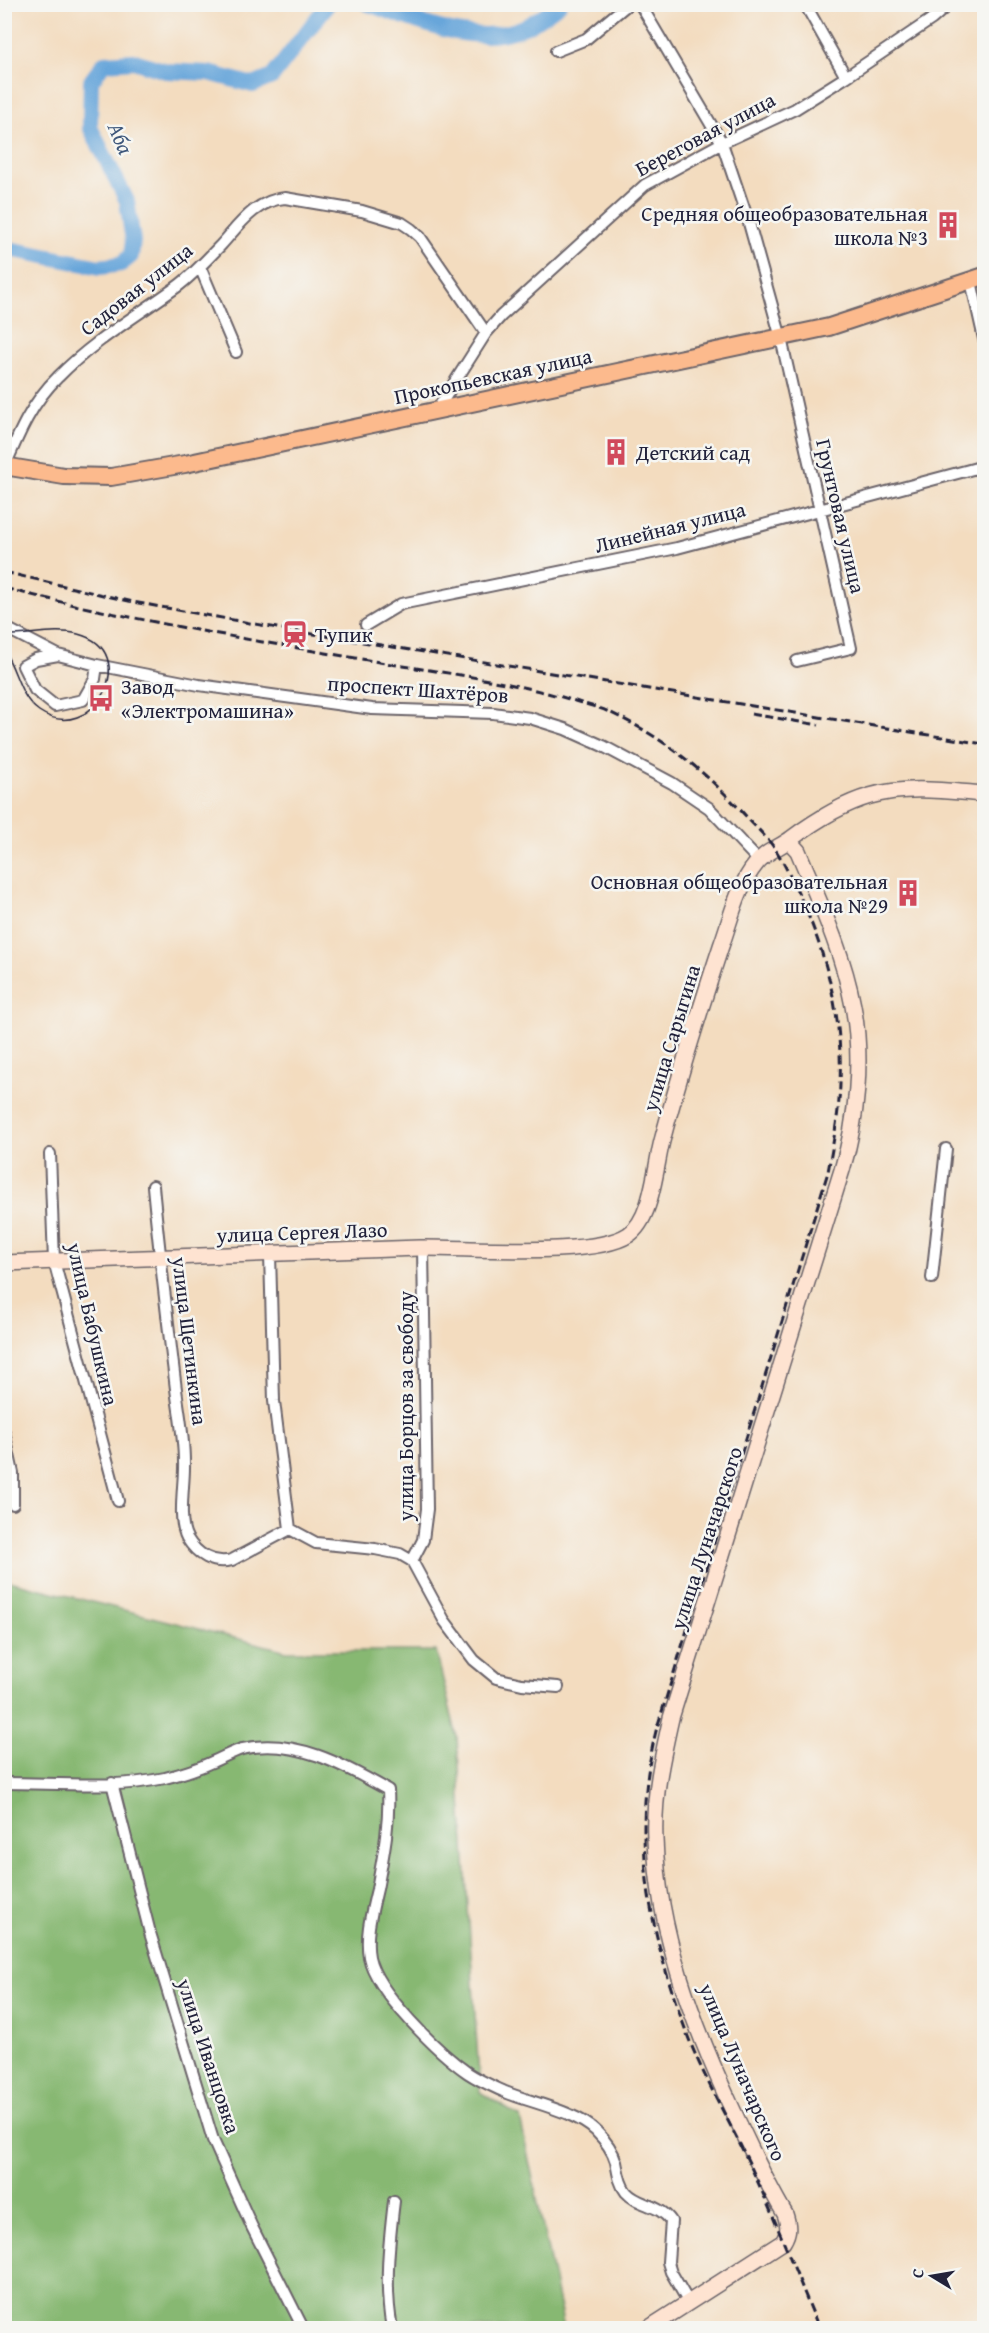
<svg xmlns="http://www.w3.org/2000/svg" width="989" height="2333" font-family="'Gentium Book Plus',serif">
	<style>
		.forest { fill: #87b872; stroke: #546d56; stroke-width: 1.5 }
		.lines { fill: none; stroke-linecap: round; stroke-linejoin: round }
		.river { stroke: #68a6da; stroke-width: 16 }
		.minor-casing { stroke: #6b6369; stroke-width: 14 }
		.secondary-casing { stroke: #6b6369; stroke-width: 18 }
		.primary-casing { stroke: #6b6369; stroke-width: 20 }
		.minor { stroke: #fff; stroke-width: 10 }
		.secondary { stroke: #fee3d1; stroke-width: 15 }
		.primary { stroke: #fcba8d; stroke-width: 16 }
		.tram { stroke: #22223b; stroke-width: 1.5 }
		.rail { stroke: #22223b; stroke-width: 3; stroke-dasharray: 9 4.5; stroke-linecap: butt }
		.labels { text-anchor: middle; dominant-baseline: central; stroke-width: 5; stroke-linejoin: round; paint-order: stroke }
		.street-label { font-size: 21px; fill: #22223b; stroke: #f6f6f2 }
		.poi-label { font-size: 21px; fill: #22223b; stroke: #f6f6f2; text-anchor: start }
		.water-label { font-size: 22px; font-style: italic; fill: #3e577b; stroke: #f6f6f2 }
	</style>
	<rect width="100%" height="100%" fill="#f6f6f2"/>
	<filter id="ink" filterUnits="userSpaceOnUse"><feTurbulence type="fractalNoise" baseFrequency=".0167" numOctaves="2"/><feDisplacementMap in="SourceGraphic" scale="12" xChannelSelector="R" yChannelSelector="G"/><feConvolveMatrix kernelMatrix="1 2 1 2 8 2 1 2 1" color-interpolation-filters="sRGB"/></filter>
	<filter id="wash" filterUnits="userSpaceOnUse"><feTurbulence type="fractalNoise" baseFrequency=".008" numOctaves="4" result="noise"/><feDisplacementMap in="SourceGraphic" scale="24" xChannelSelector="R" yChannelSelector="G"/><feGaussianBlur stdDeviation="1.35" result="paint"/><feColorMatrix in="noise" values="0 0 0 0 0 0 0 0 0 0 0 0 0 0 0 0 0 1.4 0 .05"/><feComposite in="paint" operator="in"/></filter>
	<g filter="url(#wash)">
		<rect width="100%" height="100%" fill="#f3dcbf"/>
		<path class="forest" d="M5 1580 287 1651H436L457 1737 480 2092 520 2117 564 2328H5Z"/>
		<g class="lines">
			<path class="river" d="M368 4C415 20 475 49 524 27 536 22 548 12 559 4
				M4 248 100 267 121 264 131 256 133 241 127 201 90 127 91 81 104 63 134 61 166 71 209 73 253 85 272 77 328 4"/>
		</g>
	</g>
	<g filter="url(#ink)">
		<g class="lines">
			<defs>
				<path id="minor" d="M640 4 722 143 749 223 781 338 851 648 797 661
					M805 4 846 77
					M556 51 586 39 628 4
					M200 267 236 352
					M971 281 984 339
					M437 410 486 333 501 316 645 185 722 143 795 109 846 77 932 19 949 4
					M5 466C19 433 32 402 58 377 93 341 138 315 178 286 194 274 207 259 221 245 239 225 256 200 285 198L362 211 402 223 411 229 420 237 486 333
					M366 625 401 604 677 548 984 466
					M4 627 58 655 97 665 199 685 372 709 493 713 530 718 565 729 603 746 672 783 709 808 758 860
					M58 655 36 659 23 666 35 690 55 706 83 700 95 679 97 665
					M50 1154 54 1261 118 1501
					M153 1186C159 1251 167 1316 175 1381 178 1408 184 1434 184 1462 185 1483 177 1520 187 1538 197 1555 214 1565 232 1560L290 1529 316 1543 375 1549 400 1554 412 1561 444 1620 474 1660 496 1678 522 1684 558 1687
					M270 1254 274 1401 290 1529
					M932 1278 946 1149
					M4 1432 13 1473V1504
					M412 1561 423 1540 427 1509 423 1248
					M4 1783C57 1783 113 1789 165 1778 181 1774 197 1769 212 1762 222 1758 232 1752 242 1749 294 1737 344 1765 388 1790 390 1824 383 1857 377 1889 372 1911 365 1935 369 1957 376 1992 439 2053 468 2073 480 2081 492 2086 505 2092 532 2103 575 2111 596 2131 604 2139 613 2151 616 2162 618 2172 619 2183 626 2192 638 2206 660 2204 671 2221L668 2262 671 2272 689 2303
					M112 1783 150 1933 213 2140 252 2227 303 2328
					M392 2328C384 2287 389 2243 394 2201"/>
				<path id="secondary" d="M4 1263C143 1259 281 1252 419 1248 466 1247 593 1258 628 1235 652 1220 655 1168 662 1141 679 1076 700 1010 721 946 731 919 737 887 756 864 764 852 781 847 792 838 815 821 842 804 870 796 906 785 948 791 984 794
					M649 2328 783 2242C789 2232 789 2226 785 2214 764 2179 747 2141 730 2104 692 2021 658 1932 655 1839 653 1798 662 1758 671 1718L842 1170C857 1121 863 1057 853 1006 843 952 819 901 798 851L789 841"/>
				<path id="primary" d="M4 466 64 476 111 477 185 464 829 327 984 276"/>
			</defs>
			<use href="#minor" class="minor-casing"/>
			<use href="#secondary" class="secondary-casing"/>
			<use href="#primary" class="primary-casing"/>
			<use href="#minor" class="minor"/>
			<use href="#secondary" class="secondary"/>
			<use href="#primary" class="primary"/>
			<path class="tram" d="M4 635C28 636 55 628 78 634 144 651 93 748 39 711 19 697 17 670 4 651"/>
			<path class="rail" d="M4 572 133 602 283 629 984 744
				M4 588C132 621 262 642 391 664 453 674 515 682 575 701 586 705 599 707 609 712 665 737 712 777 752 823 760 831 769 840 775 849 783 861 789 874 795 886 825 947 843 1015 840 1084 839 1114 833 1143 828 1172L656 1731C630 1838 649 1932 687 2034 703 2077 730 2122 750 2165 775 2218 796 2274 819 2328
				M751 714 819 725"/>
		</g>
	</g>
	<defs>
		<symbol id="building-bare" viewBox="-9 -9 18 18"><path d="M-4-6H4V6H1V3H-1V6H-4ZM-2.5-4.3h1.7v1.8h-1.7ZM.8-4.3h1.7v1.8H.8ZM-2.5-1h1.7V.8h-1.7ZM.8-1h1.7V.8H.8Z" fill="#d1495b" stroke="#f6f6f2" stroke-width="2.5" paint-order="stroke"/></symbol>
		<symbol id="station-bare" viewBox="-9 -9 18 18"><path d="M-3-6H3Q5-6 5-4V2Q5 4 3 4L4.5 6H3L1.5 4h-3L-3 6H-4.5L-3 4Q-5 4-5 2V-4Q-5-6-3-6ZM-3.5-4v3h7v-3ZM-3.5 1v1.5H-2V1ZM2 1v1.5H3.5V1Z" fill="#d1495b" stroke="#f6f6f2" stroke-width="2.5" paint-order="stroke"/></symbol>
		<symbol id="bus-bare" viewBox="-9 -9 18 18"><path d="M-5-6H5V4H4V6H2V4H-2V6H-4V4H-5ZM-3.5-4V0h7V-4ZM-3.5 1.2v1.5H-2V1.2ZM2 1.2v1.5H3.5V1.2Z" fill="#d1495b" stroke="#f6f6f2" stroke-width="2.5" paint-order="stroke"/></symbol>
	</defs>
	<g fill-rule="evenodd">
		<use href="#building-bare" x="929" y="206" width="38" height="38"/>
		<use href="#building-bare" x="597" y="433" width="38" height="38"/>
		<use href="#station-bare" x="276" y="615" width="38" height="38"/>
		<use href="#bus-bare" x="82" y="679" width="38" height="38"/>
		<use href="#building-bare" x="889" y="874" width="38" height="38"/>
	</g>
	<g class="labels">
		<g class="street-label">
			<text transform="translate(705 134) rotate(-28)">Береговая улица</text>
			<text transform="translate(136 289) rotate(-38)">Садовая улица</text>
			<text transform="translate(493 376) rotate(-12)">Прокопьевская улица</text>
			<text transform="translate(841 516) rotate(77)">Грунтовая улица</text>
			<text transform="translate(670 527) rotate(-14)">Линейная улица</text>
			<text transform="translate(418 689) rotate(4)">проспект Шахтёров</text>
			<text transform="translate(671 1038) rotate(-73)">улица Сарыгина</text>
			<text transform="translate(302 1232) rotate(-2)">улица Сергея Лазо</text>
			<text transform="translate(93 1324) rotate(77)">улица Бабушкина</text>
			<text transform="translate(190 1341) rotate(83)">улица Щетинкина</text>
			<text transform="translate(405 1406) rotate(-90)">улица Борцов за свободу</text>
			<text transform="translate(706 1538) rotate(-72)">улица Луначарского</text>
			<text transform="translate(209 2056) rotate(72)">улица Иванцовка</text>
			<text transform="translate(743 2072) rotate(67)">улица Луначарского</text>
		</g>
		<g class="poi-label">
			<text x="928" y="213" text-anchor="end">Средняя общеобразовательная<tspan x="928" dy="24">школа №3</tspan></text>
			<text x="636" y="452">Детский сад</text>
			<text x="315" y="634">Тупик</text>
			<text x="121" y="686">Завод<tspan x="121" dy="24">«Электромашина»</tspan></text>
			<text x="888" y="881" text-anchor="end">Основная общеобразовательная<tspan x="888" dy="24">школа №29</tspan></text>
		</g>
		<g class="water-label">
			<text transform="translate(121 138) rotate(66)">Аба</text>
		</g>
	</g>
	<rect width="989" height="2333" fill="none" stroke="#f6f6f2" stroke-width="24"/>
	<g transform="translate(932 2276) rotate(281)" stroke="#f6f6f2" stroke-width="4.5" paint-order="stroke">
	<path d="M0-4.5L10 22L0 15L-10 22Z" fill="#22223b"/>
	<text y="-9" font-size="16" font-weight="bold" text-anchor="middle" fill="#22223b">С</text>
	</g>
</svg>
